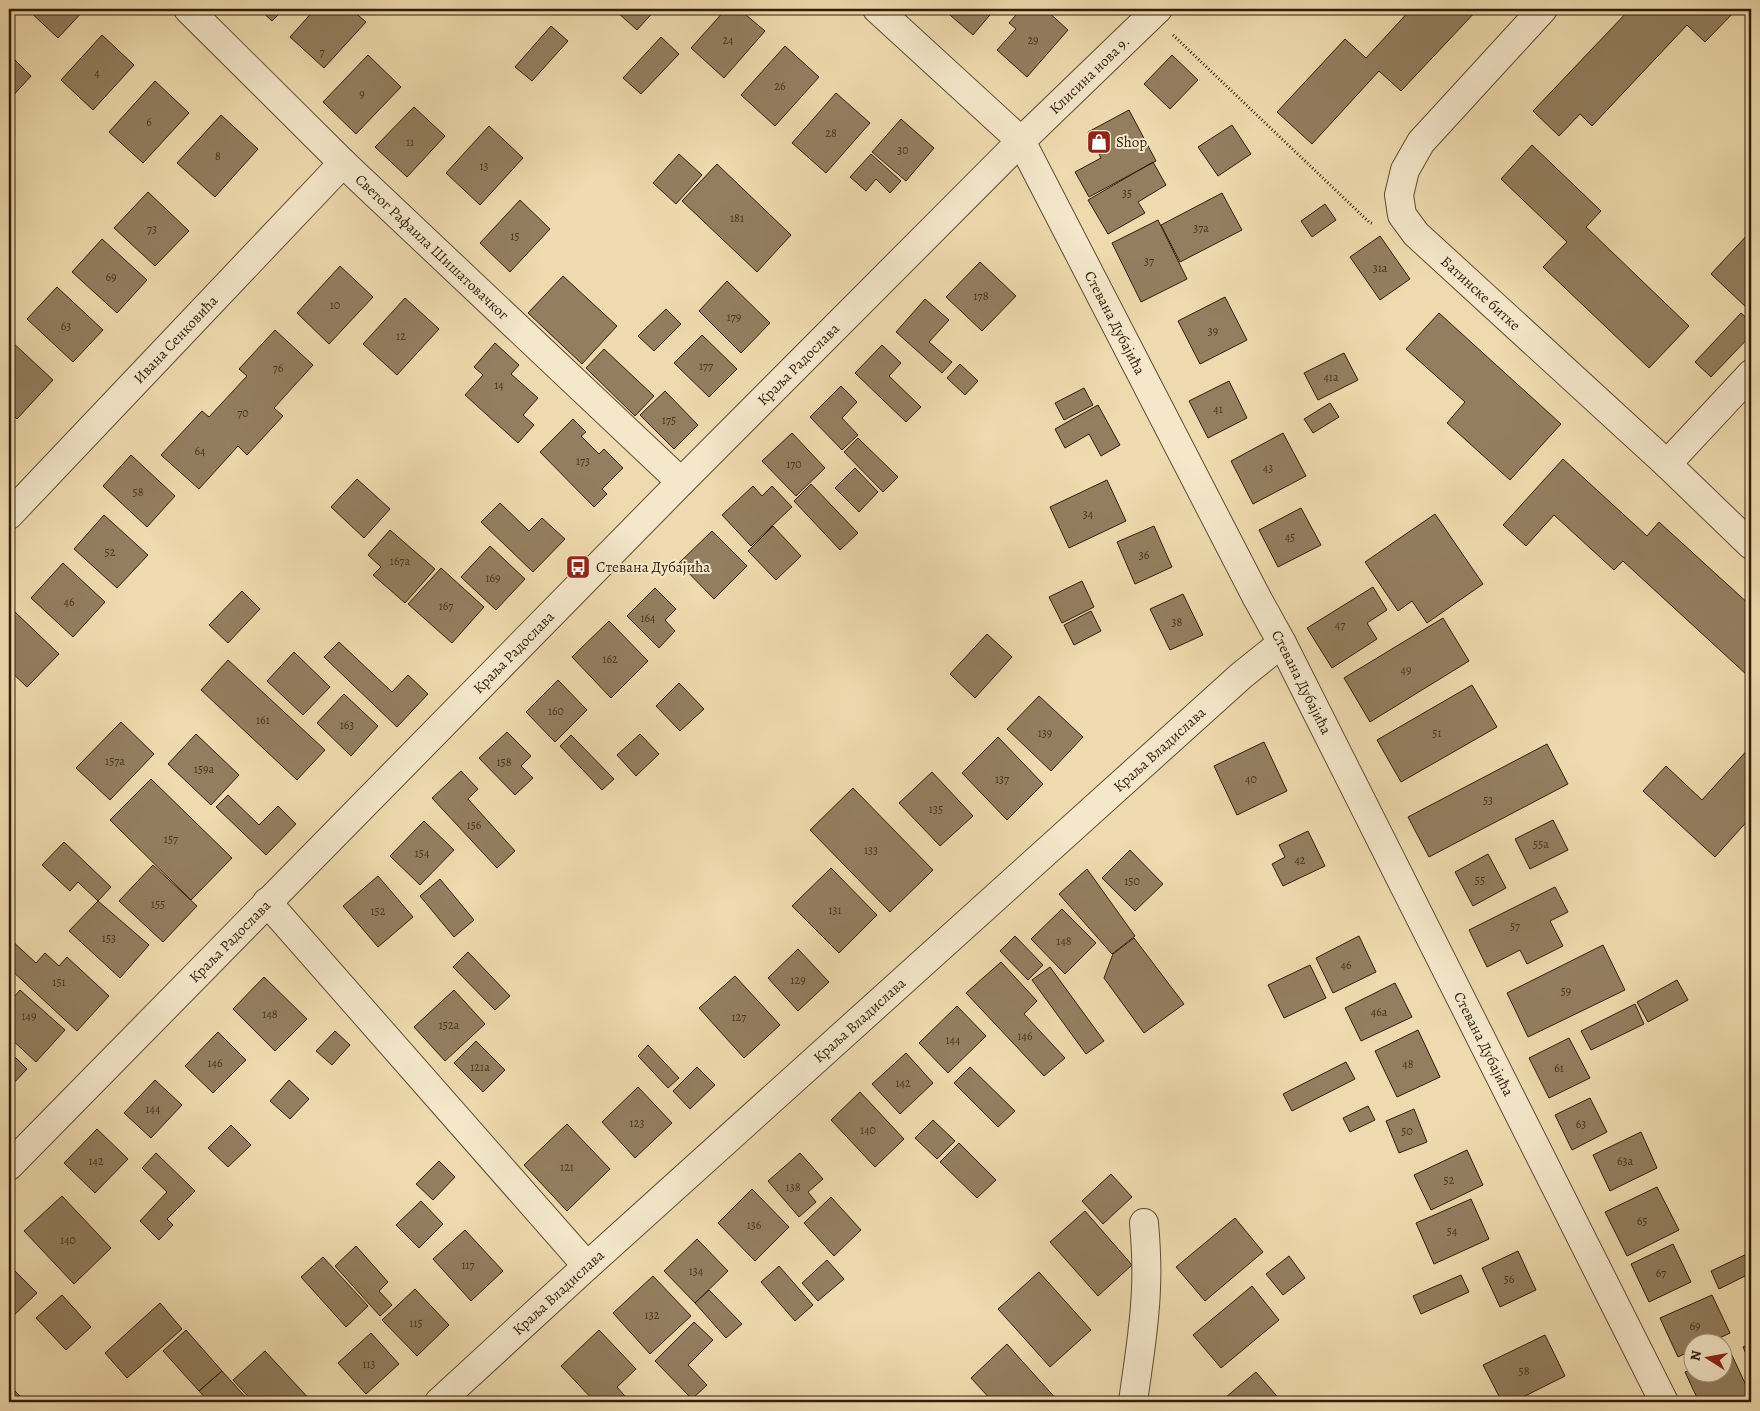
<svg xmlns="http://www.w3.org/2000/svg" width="1760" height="1411" font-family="Alegreya,serif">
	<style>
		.building { fill: #937f60; stroke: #311d0b }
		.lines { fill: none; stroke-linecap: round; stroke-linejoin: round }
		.minor-casing { stroke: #604c34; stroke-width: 30 }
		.tertiary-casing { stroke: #604c34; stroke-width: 30 }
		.path { stroke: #311d0b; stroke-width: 3; stroke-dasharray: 1 2.5; stroke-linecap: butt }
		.minor { stroke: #f4e7ca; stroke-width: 28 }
		.tertiary { stroke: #f4e7ca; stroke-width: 28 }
		.labels { text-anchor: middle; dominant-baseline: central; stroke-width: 4; stroke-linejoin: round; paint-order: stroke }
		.number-label { font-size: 12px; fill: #4a3620 }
		.street-label { font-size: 15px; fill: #311d0b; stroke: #f4e7ca }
		.poi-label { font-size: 15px; fill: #311d0b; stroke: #f4e7ca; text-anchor: start }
	</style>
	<rect width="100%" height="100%" fill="#eedaae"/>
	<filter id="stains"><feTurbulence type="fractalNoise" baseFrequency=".004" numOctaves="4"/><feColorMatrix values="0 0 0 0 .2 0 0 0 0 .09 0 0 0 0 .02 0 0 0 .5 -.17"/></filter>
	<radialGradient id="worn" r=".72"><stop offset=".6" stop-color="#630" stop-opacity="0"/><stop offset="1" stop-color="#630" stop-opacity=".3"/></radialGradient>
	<path class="building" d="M27 9H85L58 38Z
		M259 9H284L272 21Z
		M315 9H351L366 22 324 68 290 37Z
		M620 9H656L637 30 617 12Z
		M726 9H739L765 31 724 78 691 48Z
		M943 9H995L973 35Z
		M1021 9H1045L1068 30 1027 77 997 50 1016 29 1009 23Z
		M1411 9H1478L1401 91 1379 71 1312 144 1277 112 1345 39 1366 58Z
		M1630 9H1737L1705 42 1687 25 1592 126 1580 114 1559 136 1533 111Z
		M551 26 568 41 532 81 515 67Z
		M102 35 134 65 93 110 61 80Z
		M661 37 679 54 641 94 623 78Z
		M785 46 819 77 775 126 741 95Z
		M9 54 31 76 9 100Z
		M368 55 401 87 356 134 323 102Z
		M1172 55 1198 80 1170 109 1144 84Z
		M155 81 189 113 143 163 109 132Z
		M836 93 870 123 826 173 792 143Z
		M414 107 445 136 407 177 375 147Z
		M1129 110 1156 161 1089 197 1075 172 1101 158 1088 132Z
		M221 115 258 149 215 197 177 163Z
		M901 119 934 148 906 181 872 152Z
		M1232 125 1251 154 1218 176 1198 147Z
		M489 126 523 158 480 205 446 173Z
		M1532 145 1601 211 1586 227 1689 326 1649 368 1543 267 1567 242 1501 179Z
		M679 154 702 175 676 204 653 183Z
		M871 154 901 181 890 193 876 179 866 191 850 177Z
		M1153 162 1166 185 1138 202 1145 213 1108 234 1088 200Z
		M717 164 791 235 757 272 682 201Z
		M148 192 189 231 155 266 114 228Z
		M1222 193 1242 230 1180 262 1161 225Z
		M520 200 550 229 510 272 480 243Z
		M1325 204 1336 220 1312 237 1301 221Z
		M1158 220 1187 279 1141 302 1112 243Z
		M1751 231V304L1747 308 1711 274Z
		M1380 236 1410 279 1380 300 1350 257Z
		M102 239 147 280 117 313 72 272Z
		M980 262 1016 296 982 331 946 297Z
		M340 266 373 297 329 344 297 313Z
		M563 276 617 326 582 364 528 313Z
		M727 281 770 323 741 353 699 311Z
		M57 287 103 330 73 362 27 319Z
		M1225 297 1247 340 1200 364 1178 321Z
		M405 298 439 329 397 375 363 344Z
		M925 299 949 320 929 342 952 362 942 373 896 332Z
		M666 309 681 324 654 351 638 336Z
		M1439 313 1561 424 1510 480 1447 423 1465 402 1406 349Z
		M1741 313 1751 322V335L1711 377 1695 362Z
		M275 330 313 365 274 408 283 416 247 455 238 446 199 489 161 455 202 411 209 417 247 376 239 369Z
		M702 335 737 369 709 397 674 363Z
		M11 341 53 380 17 419 11 413 9 415V344Z
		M495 343 519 365 511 374 538 398 523 415 534 425 518 443 465 395 483 375 474 367Z
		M882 345 901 363 889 376 921 407 906 422 855 373Z
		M604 349 654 396 635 416 586 368Z
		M1344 353 1358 380 1318 400 1304 373Z
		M960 364 978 381 965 395 947 378Z
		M1229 381 1247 418 1208 438 1189 401Z
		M841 386 857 402 842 418 858 435 842 450 810 417Z
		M1084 388 1093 405 1064 420 1055 403Z
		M665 391 698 425 674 449 640 415Z
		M1330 403 1339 417 1313 433 1304 419Z
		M1098 405 1120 445 1101 456 1089 434 1065 448 1055 429Z
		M573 419 586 432 581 436 599 454 604 449 623 468 602 489 607 494 594 507 540 452Z
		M792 433 825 468 796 496 762 461Z
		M1283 433 1306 476 1253 504 1231 461Z
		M858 438 898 477 883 492 844 452Z
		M131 455 175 496 147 527 103 486Z
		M1563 459 1647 536 1659 522 1751 606V670L1747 675 1623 561 1614 570 1554 515 1526 546 1503 525Z
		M855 468 878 492 859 512 835 488Z
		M357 479 390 509 364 538 331 507Z
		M1107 480 1126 521 1069 548 1050 507Z
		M811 484 858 533 840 550 794 501Z
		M753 486 762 496 772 486 792 507 751 546 722 515Z
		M500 503 529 531 542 518 565 539 533 572 481 522Z
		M1301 508 1321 545 1278 567 1259 530Z
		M1435 514 1483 584 1427 623 1412 601 1398 611 1365 562Z
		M104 515 148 555 117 588 74 549Z
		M773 526 801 556 776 580 748 551Z
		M1154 526 1172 567 1135 584 1117 542Z
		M390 530 435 569 405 603 373 575 381 567 368 555Z
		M712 531 747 566 714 599 679 563Z
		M490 546 525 579 496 610 461 577Z
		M63 563 105 602 73 637 31 598Z
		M441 568 484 607 452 643 408 604Z
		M1082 581 1094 607 1062 623 1049 597Z
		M1373 587 1387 610 1367 623 1377 639 1332 668 1307 628Z
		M655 588 676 609 665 620 675 631 659 648 627 616Z
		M242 591 260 609 228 643 209 625Z
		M1183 594 1203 635 1170 650 1150 609Z
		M14 611 59 654 27 687 9 670V616Z
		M1091 611 1101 631 1074 645 1064 625Z
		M1443 618 1469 661 1370 722 1344 678Z
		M609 621 648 661 611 698 572 657Z
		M987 634 1012 657 975 698 950 674Z
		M339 642 392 692 408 675 428 694 397 727 324 657Z
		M294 652 330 687 303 715 267 681Z
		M228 660 325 750 297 780 201 690Z
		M558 680 587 710 555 742 526 712Z
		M679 683 704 709 680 731 656 706Z
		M1472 685 1497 727 1401 782 1377 740Z
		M344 694 378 726 351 756 317 723Z
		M1039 696 1083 737 1051 771 1007 729Z
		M121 722 154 754 110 800 76 768Z
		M507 732 531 756 521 766 533 778 515 795 479 758Z
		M196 734 239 775 211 805 168 764Z
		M640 734 659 754 636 776 617 755Z
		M571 735 614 779 602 790 560 746Z
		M998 737 1043 784 1007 820 962 773Z
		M1264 742 1287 791 1237 815 1214 766Z
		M1547 744 1568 784 1429 857 1408 817Z
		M1751 746V817L1715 857 1643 791 1666 766 1702 800Z
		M461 771 478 789 468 799 515 851 497 868 432 798Z
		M932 772 973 816 940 846 899 803Z
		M151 779 232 858 191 900 110 820Z
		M853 788 933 870 890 912 810 830Z
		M228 795 259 825 278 806 296 824 266 855 216 807Z
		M1553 820 1568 850 1530 869 1515 839Z
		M424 821 454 850 420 885 390 856Z
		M1308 831 1325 866 1283 886 1272 864 1285 857 1279 845Z
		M64 842 111 887 98 901 78 882 70 891 42 865Z
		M1130 850 1163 884 1135 911 1102 878Z
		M1488 854 1506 888 1473 906 1455 872Z
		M153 865 197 906 163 942 119 901Z
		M831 868 877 915 839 953 792 906Z
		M1087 869 1135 936 1112 954 1059 894Z
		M378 876 413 917 378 947 343 906Z
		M440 879 474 920 454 937 420 896Z
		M1555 887 1568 912 1550 921 1563 946 1527 964 1520 950 1487 967 1469 930Z
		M98 901 149 945 120 978 69 931Z
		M1062 909 1096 943 1065 974 1031 939Z
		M1015 936 1043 965 1028 980 1000 951Z
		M1359 936 1376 972 1333 993 1316 958Z
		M1134 938 1184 1004 1144 1033 1104 978 1113 954Z
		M10 939 36 963 45 953 59 966 67 957 109 996 77 1031 9 968V941Z
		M1603 945 1625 990 1528 1037 1507 993Z
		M798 949 829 982 798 1011 768 978Z
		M468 952 510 996 495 1010 453 967Z
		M1001 962 1037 1001 1024 1014 1065 1058 1044 1076 966 993Z
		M1310 965 1326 998 1284 1018 1268 985Z
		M1050 967 1104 1041 1086 1054 1032 980Z
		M735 976 780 1025 744 1058 699 1008Z
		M264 977 307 1019 275 1051 233 1009Z
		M1677 980 1688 1000 1648 1022 1637 1002Z
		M1395 983 1412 1017 1361 1041 1345 1008Z
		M20 990 65 1030 36 1062 9 1037V1003Z
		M454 990 485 1024 445 1061 414 1027Z
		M1635 1004 1644 1024 1591 1050 1581 1031Z
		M957 1006 986 1036 948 1073 919 1043Z
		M1418 1030 1440 1077 1397 1097 1375 1051Z
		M335 1031 350 1045 332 1065 316 1051Z
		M218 1032 246 1060 213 1093 185 1066Z
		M1569 1038 1590 1078 1549 1098 1529 1058Z
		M476 1041 505 1070 483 1092 454 1063Z
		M648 1045 679 1078 668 1088 638 1056Z
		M9 1051 27 1069 9 1088Z
		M906 1053 933 1083 900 1114 872 1084Z
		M1346 1062 1355 1079 1292 1111 1283 1094Z
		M697 1067 715 1085 690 1109 673 1091Z
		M970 1067 1015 1111 998 1127 954 1083Z
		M155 1080 182 1105 151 1138 124 1113Z
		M289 1080 309 1099 290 1119 270 1101Z
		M638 1087 672 1123 635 1158 602 1122Z
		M860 1092 904 1139 875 1167 831 1120Z
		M1590 1098 1607 1132 1572 1150 1555 1115Z
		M1368 1106 1375 1120 1350 1132 1343 1118Z
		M1414 1109 1427 1142 1399 1153 1386 1121Z
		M933 1120 955 1141 937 1159 915 1138Z
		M567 1124 610 1169 567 1211 524 1165Z
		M231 1125 251 1145 228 1167 208 1148Z
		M97 1129 128 1159 95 1193 64 1163Z
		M1641 1132 1657 1168 1610 1191 1593 1155Z
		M959 1143 996 1180 977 1198 940 1162Z
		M1467 1150 1483 1185 1431 1210 1414 1175Z
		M156 1153 195 1191 167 1219 173 1225 159 1240 140 1221 167 1192 142 1168Z
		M800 1153 823 1179 808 1192 816 1202 799 1217 768 1181Z
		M439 1161 455 1177 433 1200 416 1184Z
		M1111 1174 1132 1197 1103 1224 1082 1201Z
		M1657 1187 1679 1230 1627 1256 1605 1212Z
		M752 1189 789 1227 755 1261 718 1223Z
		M62 1196 111 1248 74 1284 24 1231Z
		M831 1197 861 1230 834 1256 804 1223Z
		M1471 1199 1489 1239 1434 1264 1416 1223Z
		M421 1201 443 1224 419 1248 396 1225Z
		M1085 1211 1132 1265 1098 1296 1050 1242Z
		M1235 1218 1263 1252 1205 1301 1176 1267Z
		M465 1230 503 1271 471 1301 433 1259Z
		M697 1239 728 1271 695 1303 664 1271Z
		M1673 1244 1691 1282 1649 1302 1631 1264Z
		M356 1246 388 1282 379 1291 392 1305 380 1316 335 1266Z
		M1518 1251 1536 1290 1500 1307 1482 1268Z
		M1751 1252V1273L1719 1289 1711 1271Z
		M1289 1256 1305 1278 1283 1295 1266 1274Z
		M323 1257 368 1306 346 1327 301 1277Z
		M827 1260 844 1279 818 1301 802 1283Z
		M9 1265 37 1293 9 1320Z
		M779 1266 813 1305 795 1321 761 1282Z
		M1039 1272 1091 1330 1050 1367 998 1309Z
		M1461 1275 1469 1292 1421 1314 1413 1296Z
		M653 1276 691 1316 650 1354 613 1313Z
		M1252 1286 1279 1320 1221 1368 1193 1335Z
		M415 1289 449 1325 417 1356 382 1320Z
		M709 1290 742 1324 726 1338 695 1303Z
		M62 1295 91 1327 66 1350 36 1318Z
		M1712 1295 1730 1333 1707 1344H1692V1350L1678 1357 1660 1318Z
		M160 1303 182 1329 127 1378 105 1353Z
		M694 1322 713 1340 688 1365 707 1385 692 1399 655 1361Z
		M186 1330 222 1371 199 1391 163 1351Z
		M599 1330 636 1369 617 1387 630 1402H595L561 1366Z
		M371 1333 399 1364 366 1394 338 1363Z
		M1545 1335 1565 1376 1513 1402H1502L1483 1365Z
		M1751 1343V1362L1750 1363 1743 1347Z
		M1007 1344 1022 1361 1059 1402H993L971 1378Z
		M265 1351 312 1402H253L233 1380Z
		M1730 1351 1750 1394 1732 1402H1699L1685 1372 1692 1369V1374H1722V1354Z
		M222 1371 250 1402H209L199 1391Z
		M1256 1372 1282 1402H1220Z
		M9 1385 26 1402H9Z"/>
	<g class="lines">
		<defs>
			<g id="minor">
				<path id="s1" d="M188 9 343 163 681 482"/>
				<path id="s2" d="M1543 9 1421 142 1405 170 1399 195 1402 215 1416 234 1667 464 1751 545"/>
				<path id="s3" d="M1021 141 1158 9"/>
				<path d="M1667 464 1751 374"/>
				<path id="s4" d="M9 515 343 163"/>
				<path d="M267 902 587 1266"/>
				<path id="s5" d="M439 1402 587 1266 1242 675 1282 643"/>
				<path d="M1133 1402C1138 1364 1145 1326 1146 1288 1147 1266 1146 1245 1144 1223"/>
			</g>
			<g id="tertiary">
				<path id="s6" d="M877 9 1021 141 1257 598 1282 643 1664 1402"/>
				<path id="s7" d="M9 1166 681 482 1021 141"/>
			</g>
		</defs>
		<use href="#minor" class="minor-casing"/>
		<use href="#tertiary" class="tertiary-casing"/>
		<path class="path" d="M1173 35 1369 222 1374 224"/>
		<use href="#minor" class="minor"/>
		<use href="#tertiary" class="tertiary"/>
	</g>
	<defs>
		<symbol id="shop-square" viewBox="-11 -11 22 22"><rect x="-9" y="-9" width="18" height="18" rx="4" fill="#8f2418" stroke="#f4e7ca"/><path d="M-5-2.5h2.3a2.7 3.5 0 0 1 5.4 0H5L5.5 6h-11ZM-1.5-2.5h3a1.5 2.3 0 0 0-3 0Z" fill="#fff"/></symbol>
		<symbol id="bus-square" viewBox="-11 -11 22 22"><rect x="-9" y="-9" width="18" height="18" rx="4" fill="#8f2418" stroke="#f4e7ca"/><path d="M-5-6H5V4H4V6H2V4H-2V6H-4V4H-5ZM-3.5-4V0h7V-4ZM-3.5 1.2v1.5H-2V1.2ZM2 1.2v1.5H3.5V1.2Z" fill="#fff"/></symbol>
	</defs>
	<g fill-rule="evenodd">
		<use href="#shop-square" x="1085" y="128" width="28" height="28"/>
		<use href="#bus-square" x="564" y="553" width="28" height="28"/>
	</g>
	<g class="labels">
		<g class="number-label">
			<text x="728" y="40">24</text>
			<text x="1033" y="40">29</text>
			<text x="322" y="52">7</text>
			<text x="97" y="73">4</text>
			<text x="780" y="86">26</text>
			<text x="362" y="94">9</text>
			<text x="149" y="122">6</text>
			<text x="831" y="133">28</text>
			<text x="410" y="142">11</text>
			<text x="903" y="150">30</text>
			<text x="218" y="156">8</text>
			<text x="484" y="166">13</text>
			<text x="1127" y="193">35</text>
			<text x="737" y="218">181</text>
			<text x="1201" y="228">37a</text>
			<text x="152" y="229">73</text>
			<text x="515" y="236">15</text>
			<text x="1149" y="261">37</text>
			<text x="1380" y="268">31a</text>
			<text x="111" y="277">69</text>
			<text x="981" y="296">178</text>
			<text x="335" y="305">10</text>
			<text x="734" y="317">179</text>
			<text x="66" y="326">63</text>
			<text x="1213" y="331">39</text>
			<text x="401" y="336">12</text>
			<text x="706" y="366">177</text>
			<text x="278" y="368">76</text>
			<text x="1331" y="377">41a</text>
			<text x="499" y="385">14</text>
			<text x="1218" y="409">41</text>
			<text x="243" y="413">70</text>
			<text x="669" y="420">175</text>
			<text x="200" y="451">64</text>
			<text x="583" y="461">173</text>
			<text x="794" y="464">170</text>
			<text x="1268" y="468">43</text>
			<text x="138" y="492">58</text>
			<text x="1088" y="514">34</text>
			<text x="1290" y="537">45</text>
			<text x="110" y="552">52</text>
			<text x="1144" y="555">36</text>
			<text x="400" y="561">167a</text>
			<text x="493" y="578">169</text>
			<text x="69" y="602">46</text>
			<text x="446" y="606">167</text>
			<text x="648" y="618">164</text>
			<text x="1177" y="622">38</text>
			<text x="1340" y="625">47</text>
			<text x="610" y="659">162</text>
			<text x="1406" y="670">49</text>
			<text x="556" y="711">160</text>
			<text x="263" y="720">161</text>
			<text x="347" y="725">163</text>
			<text x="1045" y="733">139</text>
			<text x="1437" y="733">51</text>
			<text x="115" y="761">157a</text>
			<text x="504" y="762">158</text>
			<text x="204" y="769">159a</text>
			<text x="1002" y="779">137</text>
			<text x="1251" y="779">40</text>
			<text x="1488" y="800">53</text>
			<text x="936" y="809">135</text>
			<text x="474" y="825">156</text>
			<text x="171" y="839">157</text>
			<text x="1541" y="844">55a</text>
			<text x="871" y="850">133</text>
			<text x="422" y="853">154</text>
			<text x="1300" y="860">42</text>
			<text x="1480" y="880">55</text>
			<text x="1132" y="881">150</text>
			<text x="158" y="904">155</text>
			<text x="835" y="910">131</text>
			<text x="378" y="911">152</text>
			<text x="1515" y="926">57</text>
			<text x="109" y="938">153</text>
			<text x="1064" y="941">148</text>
			<text x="1346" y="965">46</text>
			<text x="798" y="980">129</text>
			<text x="59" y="982">151</text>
			<text x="1566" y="991">59</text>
			<text x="1379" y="1012">46a</text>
			<text x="270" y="1014">148</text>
			<text x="29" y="1016">149</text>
			<text x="739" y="1017">127</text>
			<text x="449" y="1025">152a</text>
			<text x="1025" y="1036">146</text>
			<text x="953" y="1040">144</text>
			<text x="215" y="1063">146</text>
			<text x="1408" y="1064">48</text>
			<text x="480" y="1067">121a</text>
			<text x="1559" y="1068">61</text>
			<text x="903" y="1083">142</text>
			<text x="153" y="1109">144</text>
			<text x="637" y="1123">123</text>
			<text x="1581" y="1124">63</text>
			<text x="868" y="1130">140</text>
			<text x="1407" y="1131">50</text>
			<text x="96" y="1161">142</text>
			<text x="1625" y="1161">63a</text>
			<text x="567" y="1167">121</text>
			<text x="1449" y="1180">52</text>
			<text x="793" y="1187">138</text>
			<text x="1642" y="1221">65</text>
			<text x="754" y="1225">136</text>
			<text x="1452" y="1231">54</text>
			<text x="68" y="1240">140</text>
			<text x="468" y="1265">117</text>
			<text x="696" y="1271">134</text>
			<text x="1661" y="1273">67</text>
			<text x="1509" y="1279">56</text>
			<text x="652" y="1315">132</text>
			<text x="416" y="1323">115</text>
			<text x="1695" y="1326">69</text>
			<text x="369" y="1364">113</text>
			<text x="1524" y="1371">58</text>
		</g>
		<g class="street-label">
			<text stroke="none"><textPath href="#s3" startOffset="95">Клисина нова 9.</textPath></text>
			<text stroke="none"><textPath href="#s1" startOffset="341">Светог Рафаила Шишатовачког</textPath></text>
			<text stroke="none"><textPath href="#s2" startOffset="370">Батинске битке</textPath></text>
			<text stroke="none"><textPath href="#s6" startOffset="400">Стевана Дубајића</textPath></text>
			<text stroke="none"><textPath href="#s4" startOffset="242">Ивана Сенковића</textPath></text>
			<text stroke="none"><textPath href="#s7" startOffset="1125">Краља Радослава</textPath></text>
			<text stroke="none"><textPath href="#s7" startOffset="720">Краља Радослава</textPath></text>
			<text stroke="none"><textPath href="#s6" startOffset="805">Стевана Дубајића</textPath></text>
			<text stroke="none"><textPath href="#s5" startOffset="972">Краља Владислава</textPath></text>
			<text stroke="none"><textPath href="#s7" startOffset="315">Краља Радослава</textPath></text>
			<text stroke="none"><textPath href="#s5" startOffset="568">Краља Владислава</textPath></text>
			<text stroke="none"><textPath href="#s6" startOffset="1210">Стевана Дубајића</textPath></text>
			<text stroke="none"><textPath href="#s5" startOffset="162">Краља Владислава</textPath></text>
		</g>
		<g class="poi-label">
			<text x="1116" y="142">Shop</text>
			<text x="596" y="567">Стевана Дубајића</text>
		</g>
	</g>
	<rect width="1760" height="1411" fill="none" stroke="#eedaae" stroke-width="30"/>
	<rect x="10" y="10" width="1740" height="1391" fill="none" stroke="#311d0b" stroke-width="2.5"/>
	<rect x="15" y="15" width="1730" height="1381" fill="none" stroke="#311d0b"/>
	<g transform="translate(1708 1358) rotate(281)"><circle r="24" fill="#f4e7ca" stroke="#a6967e"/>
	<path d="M0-4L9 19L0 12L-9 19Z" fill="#8f2418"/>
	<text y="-8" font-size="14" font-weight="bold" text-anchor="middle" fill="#311d0b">N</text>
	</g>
	<rect width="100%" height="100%" filter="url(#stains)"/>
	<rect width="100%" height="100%" fill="url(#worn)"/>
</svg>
